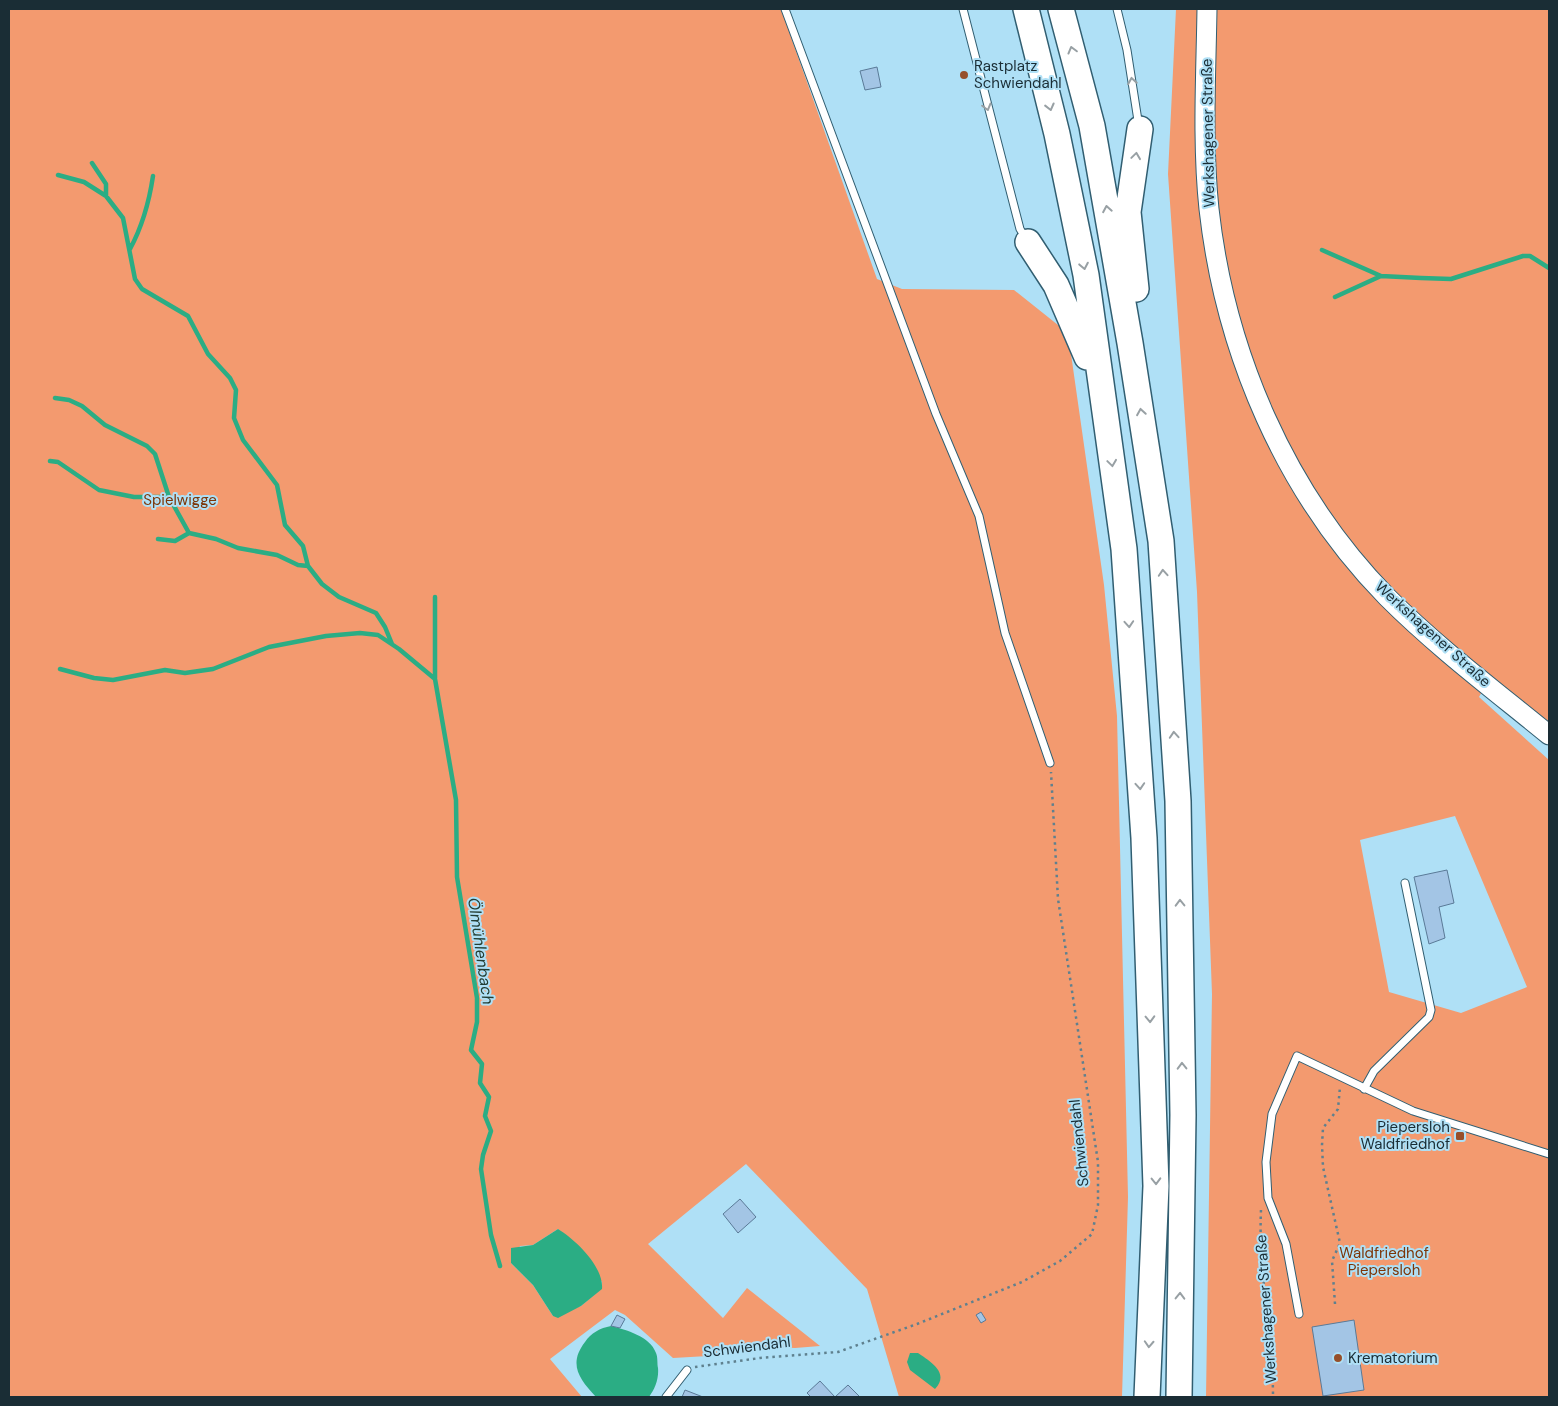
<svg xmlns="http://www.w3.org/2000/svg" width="1558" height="1406" font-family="'DM Sans',sans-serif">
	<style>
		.green { fill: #f39a6f; fill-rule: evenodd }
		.water { fill: #2bad84 }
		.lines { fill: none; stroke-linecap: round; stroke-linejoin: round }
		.stream { stroke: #2bad84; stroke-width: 4.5 }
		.building { fill: #a3c5e5; stroke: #5a7a97 }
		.lane-casing { stroke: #315e71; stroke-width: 9 }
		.secondary-casing { stroke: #315e71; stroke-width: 21 }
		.highway-casing { stroke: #315e71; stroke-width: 28 }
		.path { stroke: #5f808e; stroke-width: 2.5; stroke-dasharray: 2.5 4; stroke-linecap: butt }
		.lane { stroke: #fff; stroke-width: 7 }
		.secondary { stroke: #fff; stroke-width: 19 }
		.highway { stroke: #fff; stroke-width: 25 }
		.oneway { stroke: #98a0a4 }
		.poi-dot { fill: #964f2a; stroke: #afe0f6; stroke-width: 2 }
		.labels { text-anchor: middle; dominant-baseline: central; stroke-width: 4; stroke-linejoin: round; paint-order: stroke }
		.poi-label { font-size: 15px; fill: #1a2d35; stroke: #afe0f6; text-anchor: start }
		.street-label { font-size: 15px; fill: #1a2d35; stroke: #afe0f6 }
		.park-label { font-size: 15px; fill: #7d3507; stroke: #afe0f6 }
		.water-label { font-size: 16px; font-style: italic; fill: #233d33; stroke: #afe0f6 }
	</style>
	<rect width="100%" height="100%" fill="#afe0f6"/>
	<path class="green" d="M9 9H781L877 279 902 289 1014 290 1068 333 1104 585 1117 716 1128 1197 1122 1397H899L867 1289 746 1164 648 1244 723 1318 747 1288 820 1346 795 1348 740 1346 708 1356 673 1358 625 1315 615 1310 550 1359 582 1397H9ZM558 1229 602 1282 601 1289 581 1306 553 1316 533 1285 511 1263 520 1246 533 1245Z
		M1176 9H1549V743L1484 688 1479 697 1549 760V1397H1206L1212 994 1197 592 1168 174ZM1455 816 1527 987 1461 1013 1389 992 1360 840Z"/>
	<path class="water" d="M558 1229C576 1240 604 1267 602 1289L581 1306 558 1318 553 1316 533 1285 511 1263V1248L533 1245Z
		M611 1326C626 1330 650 1336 656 1353 658 1357 657 1364 658 1368 659 1379 655 1389 649 1397H596C579 1379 568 1364 585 1342 591 1333 600 1328 611 1326Z
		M910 1353H918C931 1362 950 1373 935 1389L910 1370 907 1362Z"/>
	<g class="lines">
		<path class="stream" d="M92 163 106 184V196
			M58 175 84 182 106 196 123 218 135 279 142 289 188 316 208 354 230 378 236 390 234 418 243 440 277 485 285 525 303 546 308 566 322 584 339 597 376 613 385 627 392 644
			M130 249C143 225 149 203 153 176
			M1322 250 1381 276 1421 278 1451 279 1523 256H1530L1549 268
			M1335 297 1381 276
			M55 398 69 400 82 406 105 425 147 446 155 454 169 497 189 533 216 539 238 548 277 555 298 565 308 566
			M50 461 58 462 99 490 134 497H169
			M158 539 175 541 189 533
			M435 597V678
			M60 669 94 678 113 680 165 670 185 673 213 669 269 647 326 636 360 633 378 635 399 649 435 679 456 800 457 877 477 998V1022L471 1050 482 1064 480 1083 489 1097 485 1116 491 1131 483 1155 481 1169 491 1235 500 1266"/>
	</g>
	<path class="building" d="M877 67 881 87 865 90 860 71Z
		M1447 870 1454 903 1439 907 1445 938 1429 944 1414 877Z
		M740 1199 756 1217 738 1233 723 1214Z
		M981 1312 986 1320 981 1323 976 1315Z
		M617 1315 625 1319 620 1328 611 1326Z
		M1354 1320 1364 1390 1323 1396 1312 1327Z
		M820 1381 835 1397 848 1385 860 1397H811L807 1393Z
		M685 1390 703 1397H682Z"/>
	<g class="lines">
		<defs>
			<path id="lane" d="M785 9 936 414 979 516 1005 633 1050 763
				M963 9 1020 229 1026 239
				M1117 9 1127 50 1139 127
				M1364 1089 1374 1071 1429 1017 1431 1010 1405 883
				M1299 1314 1286 1244 1268 1198 1266 1162 1272 1114 1297 1056 1413 1111 1549 1154
				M666 1397 687 1370"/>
			<path id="secondary" d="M1207 9C1206 75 1202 143 1209 209 1225 352 1285 493 1387 597 1437 647 1494 690 1549 735"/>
			<path id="highway" d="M1026 9 1057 134 1086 275 1124 549 1144 838 1156 1186 1147 1397
				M1061 9 1092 126 1130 343 1161 541 1178 801 1183 1115 1179 1397
				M1028 242 1056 285 1087 357
				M1136 289 1128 212 1140 129"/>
		</defs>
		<use href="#lane" class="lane-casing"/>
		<use href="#secondary" class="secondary-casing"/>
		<use href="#highway" class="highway-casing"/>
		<path class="path" d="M1261 1210C1258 1273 1273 1333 1273 1397
			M1335 1304 1332 1261 1340 1243 1323 1167 1322 1145 1323 1128 1338 1109 1340 1087
			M695 1367 760 1358 838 1352 917 1324 1022 1282 1060 1261 1092 1234 1098 1205V1162L1058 899 1051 772"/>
		<use href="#lane" class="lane"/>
		<use href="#secondary" class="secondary"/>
		<use href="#highway" class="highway"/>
	</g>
	<defs><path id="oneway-chevron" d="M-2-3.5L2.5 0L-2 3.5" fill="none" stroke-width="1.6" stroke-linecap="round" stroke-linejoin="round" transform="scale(1.25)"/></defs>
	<g class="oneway">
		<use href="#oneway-chevron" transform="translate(1072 50) rotate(-105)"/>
		<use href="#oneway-chevron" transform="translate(1132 81) rotate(-99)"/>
		<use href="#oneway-chevron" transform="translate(987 107) rotate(75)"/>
		<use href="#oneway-chevron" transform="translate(1050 107) rotate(76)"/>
		<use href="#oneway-chevron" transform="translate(1136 156) rotate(-82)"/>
		<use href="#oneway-chevron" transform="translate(1107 209) rotate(-100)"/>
		<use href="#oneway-chevron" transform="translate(1084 266) rotate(79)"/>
		<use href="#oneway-chevron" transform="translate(1141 412) rotate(-99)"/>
		<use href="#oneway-chevron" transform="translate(1112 463) rotate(82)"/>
		<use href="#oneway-chevron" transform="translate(1163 573) rotate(-94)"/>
		<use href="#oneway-chevron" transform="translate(1129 624) rotate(86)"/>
		<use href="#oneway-chevron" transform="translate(1174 735) rotate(-94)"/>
		<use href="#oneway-chevron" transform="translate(1140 786) rotate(86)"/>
		<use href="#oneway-chevron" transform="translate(1180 903) rotate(-91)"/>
		<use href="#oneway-chevron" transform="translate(1150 1019) rotate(88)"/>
		<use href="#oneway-chevron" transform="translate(1182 1066) rotate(-91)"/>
		<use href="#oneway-chevron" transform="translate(1156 1181) rotate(89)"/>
		<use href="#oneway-chevron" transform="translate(1180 1296) rotate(-89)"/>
		<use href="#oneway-chevron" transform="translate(1149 1344) rotate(93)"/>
	</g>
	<g class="poi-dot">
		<circle cx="964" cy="75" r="5"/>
		<rect x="1455" y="1131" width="10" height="10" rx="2.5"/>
		<circle cx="1338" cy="1358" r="5"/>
	</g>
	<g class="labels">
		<g class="poi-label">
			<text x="974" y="66">Rastplatz<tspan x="974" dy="17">Schwiendahl</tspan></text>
			<text x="1450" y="1127" text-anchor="end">Piepersloh<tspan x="1450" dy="17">Waldfriedhof</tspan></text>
			<text x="1348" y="1358">Krematorium</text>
		</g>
		<g class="street-label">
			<text transform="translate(1208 133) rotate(-91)">Werkshagener Straße</text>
			<text transform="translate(1433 634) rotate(42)">Werkshagener Straße</text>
			<text transform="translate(1079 1143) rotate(-96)">Schwiendahl</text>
			<text transform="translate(1266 1309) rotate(-94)">Werkshagener Straße</text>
			<text transform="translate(747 1347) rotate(-7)">Schwiendahl</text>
		</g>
		<g class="park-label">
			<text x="180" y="500">Spielwigge</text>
			<text x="1384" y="1253">Waldfriedhof<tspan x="1384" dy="17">Piepersloh</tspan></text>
		</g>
		<g class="water-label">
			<text transform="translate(481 951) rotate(82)">Ölmühlenbach</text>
		</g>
	</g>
	<rect width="1558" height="1406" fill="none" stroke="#1a2d35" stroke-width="20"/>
</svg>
